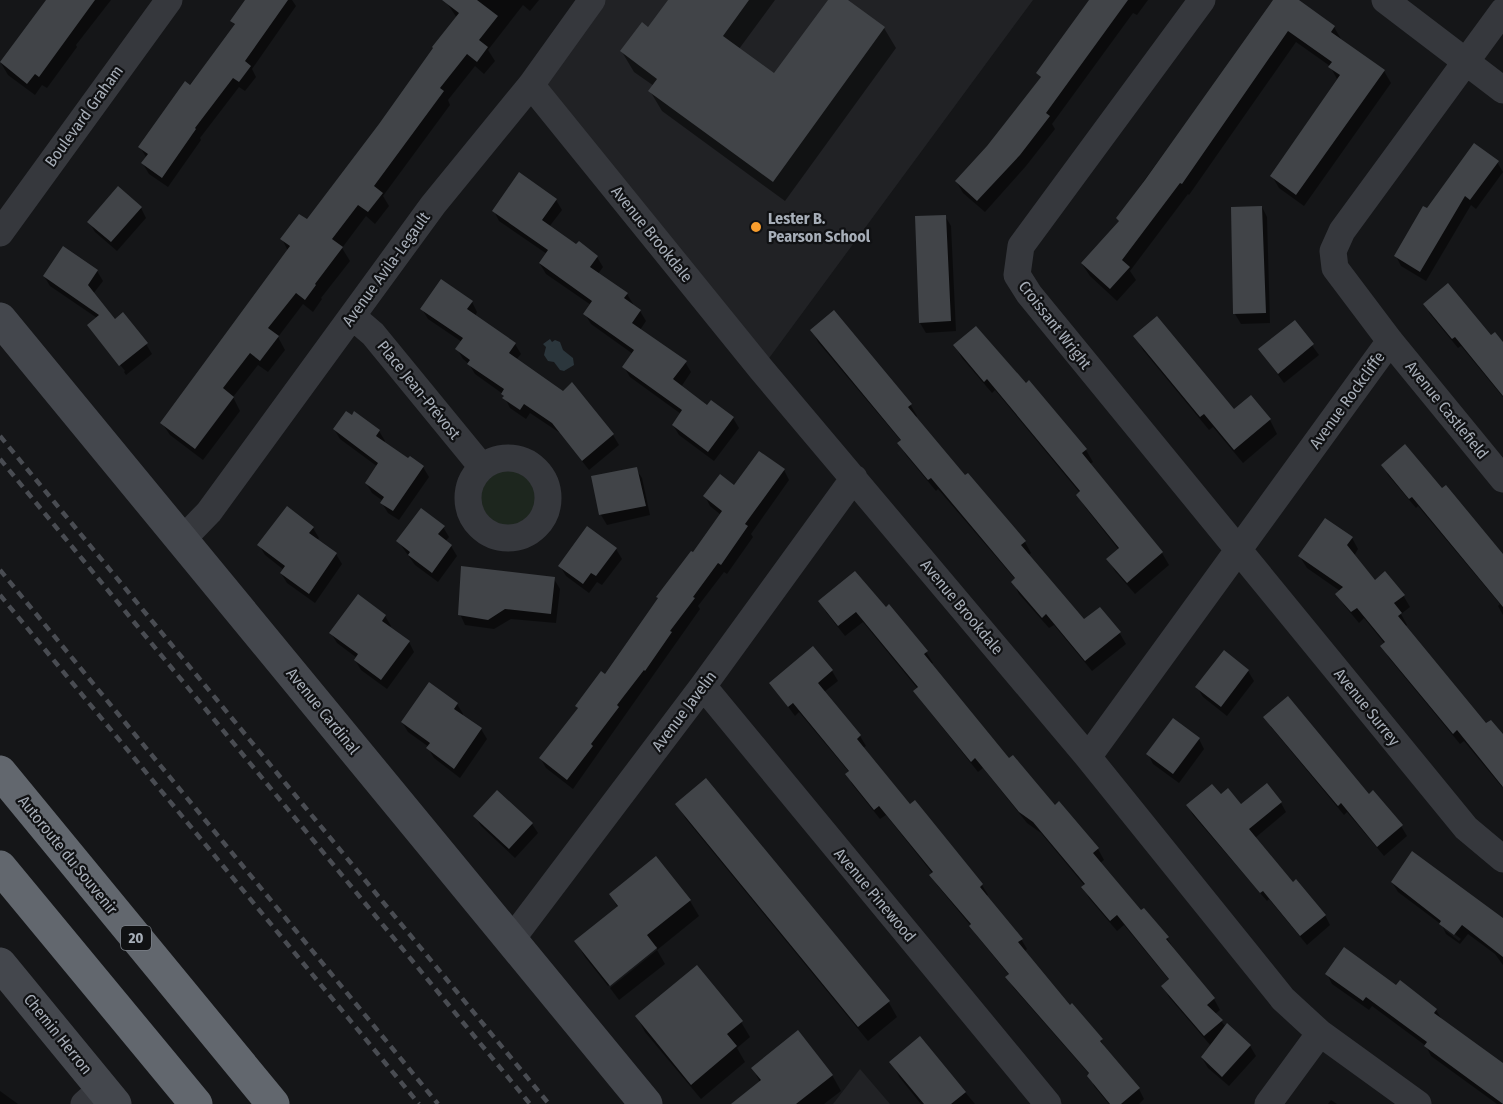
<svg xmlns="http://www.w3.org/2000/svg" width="1503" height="1104" font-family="'Fira Sans Condensed',sans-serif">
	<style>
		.built { fill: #212225 }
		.green { fill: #1d261e }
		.water { fill: #2b363c }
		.shadow { fill: #0007; fill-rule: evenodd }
		.building { fill: #414448 }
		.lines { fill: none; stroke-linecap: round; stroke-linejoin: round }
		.street { stroke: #36383d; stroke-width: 27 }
		.secondary { stroke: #44474d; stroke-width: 33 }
		.highway { stroke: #62676e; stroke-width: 33 }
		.rail { stroke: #494c52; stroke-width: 4.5; stroke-dasharray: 8 6; stroke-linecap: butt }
		.poi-dot { fill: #f89d2d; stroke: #101113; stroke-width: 2 }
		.labels { text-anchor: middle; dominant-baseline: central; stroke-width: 4.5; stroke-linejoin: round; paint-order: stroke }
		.shield { fill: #101113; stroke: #7a7f86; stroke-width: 1.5 }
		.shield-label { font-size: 15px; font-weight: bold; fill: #a7aeb8 }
		.street-label { font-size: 16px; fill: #a7aeb8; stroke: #101113 }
		.poi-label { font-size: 16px; font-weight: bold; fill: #a7aeb8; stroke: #101113; text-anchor: start }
	</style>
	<rect width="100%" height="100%" fill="#151618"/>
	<path class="built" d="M592 0H1033L761 369 531 85Z
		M860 1069 890 1104H833Z"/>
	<path class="green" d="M481 498a27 27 0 1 1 54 0a27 27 0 1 1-54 0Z"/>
	<path class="water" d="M550 339 552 342 555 340 560 342 563 350 573 358 574 365 564 371 560 370 554 362 548 361 544 355 546 347 543 344Z"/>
	<path class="shadow" d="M48 0H111L76 45 77 47 47 88 42 85 35 95 8 75 1 63Z
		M253 0H292L296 6 252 69 256 77 245 91 239 87 200 138 201 140 168 187 149 174 143 164 146 157 140 147 236 27 232 21Z
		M450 0H539L530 11 523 5 488 50 495 61 484 74 475 66 448 100 450 105 383 196 389 206 375 224 366 216 342 248 350 261 321 298 322 299 313 312 303 304 278 337 285 350 268 372 258 365 233 397 240 411 203 460 170 435 162 423 288 251 282 239 307 222 380 125 457 18 447 3Z
		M670 0H775L739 49 775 75 829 0H846L884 28 896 48 785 201 662 111 650 91 654 86 634 72 622 52 649 29Z
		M1097 0H1148L1137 15 1133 13 1052 124 1055 129 1026 166 985 212 963 193 956 181 988 147 1042 79 1038 73Z
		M1275 0H1296L1334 27 1341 39 1384 71 1391 83 1304 206 1279 188 1272 176 1337 79 1330 66 1296 42 1189 195 1188 194 1130 271 1136 280 1117 301 1090 276 1082 264 1120 222 1117 218Z
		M1497 162 1503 172 1476 209 1471 205 1426 281 1401 266 1396 256 1427 210Z
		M556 200 562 210 549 227 577 246 597 257 603 267 598 274 627 294 633 304 632 305 640 311 646 321 640 330 685 362 691 372 681 387 707 407 711 402 733 418 739 428 714 461 679 435 673 425 681 414 630 377 624 367 633 354 591 324 585 314 591 305 546 274 540 264 547 254 499 221 494 211Z
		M1262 207 1267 217 1270 323 1241 324 1235 314Z
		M141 208 146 218 117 251 95 232 89 222Z
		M945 216 951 226 956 331 926 333 920 323Z
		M97 271 103 281 93 294 115 321 146 344 152 354 126 375 124 372 125 371 89 325 97 318 50 286 44 276Z
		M472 302 477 312 475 316 515 344 521 354 516 360 564 393 572 384 613 435 619 445 589 470 560 433 530 413 526 419 510 408 503 394 475 374 469 364 463 359 457 349 462 342 428 319 422 309Z
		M1425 304 1503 344V397L1461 346 1458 348 1430 314Z
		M1295 322 1319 355 1284 383 1260 350Z
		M812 330 910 404 917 416 915 418 965 477 968 475 1025 542 1031 553 1028 556 1084 622 1119 632 1126 644 1092 671 1054 625 1049 628 1019 594 1013 582 1016 580 938 489 936 491 906 455 899 444 902 442 818 342Z
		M1135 336 1234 411 1251 397 1270 420 1277 434 1243 463 1213 427 1209 430 1143 350Z
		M955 346 1086 450 1093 462 1090 464 1162 553 1169 565 1135 594 1115 571 1108 559 1119 550 1085 507 1078 495 1080 493 995 390 992 393 962 358Z
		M334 429 379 431 385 441 384 443 408 460 423 467 429 477 399 520 388 513 382 503 383 501 372 493 366 483 378 467 340 439Z
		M1383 465 1442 490 1503 556V615L1498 606 1500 604 1418 506 1416 508 1388 475Z
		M636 469 642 478 650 515 607 525 601 515Z
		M784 470 789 480 751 534 753 537 727 574 724 572 698 606 700 609 573 789 546 768 541 759 578 709 577 706 605 676 721 515 710 506 705 496Z
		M443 527 449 537 445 542 451 546 457 556 438 582 415 565 398 541Z
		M313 528 319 538 317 540 336 554 342 564 315 603 287 583 281 573 284 570 265 555 259 545Z
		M1352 538 1358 549 1354 556 1375 582 1403 595 1410 607 1401 614 1407 625 1405 627 1486 725 1503 737 1502 787 1464 741 1460 744 1389 658 1382 646 1385 644 1364 618 1359 623 1344 605 1337 594 1340 591 1307 568 1300 557Z
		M616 549 622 559 602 585 597 582 589 593 566 576 560 566Z
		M855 573 926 652 933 663 931 664 1008 761 1098 849 1104 860 1100 863 1141 912 1167 938 1174 949 1214 999 1220 1010 1215 1014 1226 1027 1227 1026 1250 1046 1256 1056 1229 1086 1208 1068 1202 1058 1211 1046 1169 997 1163 986 1170 981 1124 925 1117 931 1089 898 1083 887 1085 886 1041 833 1027 823 983 768 978 772 922 702 915 691 918 689 863 622 845 636 826 612 820 601Z
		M554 579 560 589 556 623 511 619 494 629 465 625 460 614Z
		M385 616 391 626 389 628 409 642 414 652 387 689 361 670 355 660 357 658 337 643 331 633Z
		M1224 652 1248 671 1254 681 1227 716 1203 697 1197 687Z
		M832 671 838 681 824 692 860 736 866 746 863 748 910 806 982 885 988 895 986 896 1021 939 1027 949 1024 952 1070 1007 1101 1040 1106 1051 1139 1089 1144 1099 1139 1104H1109L1094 1086 1090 1075 1013 987 1007 977 1009 975 977 936 971 926 937 885 931 875 933 874 886 815 880 819 852 784 847 774 849 772 799 712 795 716 771 684Z
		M430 684 457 704 463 714 462 716 481 729 487 739 460 778 434 758 428 748 429 747 408 732 402 722Z
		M1265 717 1369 796 1401 826 1407 836 1384 856 1347 812 1344 815 1271 727Z
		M1199 739 1204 749 1179 783 1153 764 1148 754Z
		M1281 803 1286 812 1255 838 1292 884 1325 915 1330 925 1307 945 1269 899 1267 901 1193 815 1188 806H1241Z
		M677 804 888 1001 897 1017 868 1041 686 819Z
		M475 816 532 824 538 833 515 858 481 826Z
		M656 859 690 901 699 916 657 950V946L608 986 585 957 576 942 618 908 611 895Z
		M1392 882 1503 920V965L1495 954 1468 934 1460 944 1446 934 1442 925 1398 892ZM1442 924 1461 939 1459 941 1445 930Z
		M657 950 665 964 619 1000 610 988Z
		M1327 974 1397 987 1436 1010 1442 1020 1503 1064V1104H1497L1431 1056 1426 1046 1372 1006 1369 1010 1332 984Z
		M637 1017 741 1022 750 1037 737 1048 745 1062 701 1099 645 1032Z
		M920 1038 975 1104H921L900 1078 891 1062Z
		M753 1069 832 1075 841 1091 824 1104H733L760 1082Z
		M0 1091 18 1104H0Z
		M1331 1100 1337 1104H1328Z"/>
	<path class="building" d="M46 0H95L39 77 35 74 27 84 0 62Z
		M245 0H288L245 61 251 66 239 82 233 78 195 128 196 129 162 178 141 163 148 154 138 147 185 81 190 85 235 24 230 21Z
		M442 0H477L498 16 479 40 488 47 477 62 467 54 440 88 444 91 374 186 383 193 368 212 358 205 332 239 343 247 315 284 316 285 305 300 296 293 268 328 279 336 260 361 250 353 223 388 234 397 195 449 160 423 290 246 280 239 299 214 307 219 379 124 433 48 432 47 459 13Z
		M668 0H749L723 36 774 73 828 0H848L885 27 773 182 648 91 657 79 620 51 642 22 648 27Z
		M1089 0H1128L1046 113 1050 116 1020 155 977 201 955 181 987 146 1041 77 1036 73Z
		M1273 0H1299L1335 26 1331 32 1385 70 1296 195 1270 176 1340 75 1328 67 1332 62 1288 31 1182 184 1180 183 1122 260 1130 267 1110 289 1081 263 1119 221 1116 218 1145 180Z
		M1474 143 1499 161 1470 200 1465 196 1420 272 1394 256 1423 206 1427 208Z
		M519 172 557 199 542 220 576 244 579 241 598 256 590 267 628 293 624 298 641 310 632 323 687 361 673 379 707 405 711 400 734 417 708 452 672 425 682 410 622 367 634 350 583 314 592 301 539 263 548 250 492 211Z
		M118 186 142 207 111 242 87 222Z
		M1262 206 1266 313 1233 314 1231 207Z
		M946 215 951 321 919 323 915 216Z
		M63 246 98 270 88 285 115 319 123 312 148 343 119 366 87 325 99 315 43 276Z
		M441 279 473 301 467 309 516 343 509 353 563 391 572 382 614 434 582 461 552 423 524 404 520 410 502 398 504 396 501 394 504 389 467 364 470 360 455 349 463 338 420 309Z
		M1448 283 1491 335 1495 332 1503 342V396L1455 337 1452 339 1423 304Z
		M834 310 912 404 908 407 965 475 968 473 1026 541 1021 545 1084 619 1100 607 1121 632 1085 661 1046 614 1042 618 1011 582 1015 578 931 478 928 480 897 443 901 440 810 330Z
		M1157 316 1234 409 1251 395 1271 419 1234 450 1204 414 1200 417 1133 336Z
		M1295 320 1314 344 1278 374 1258 349Z
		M976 326 1026 383 1029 380 1087 449 1082 453 1163 552 1127 583 1106 559 1119 548 1076 495 1080 491 987 379 984 382 953 345Z
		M346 411 352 415 354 411 380 430 376 436 408 458 410 456 424 466 393 511 380 503 384 497 365 483 378 463 333 429Z
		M1405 444 1442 488 1446 485 1503 554V607L1412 497 1409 499 1381 465Z
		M759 451 785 469 745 524 748 526 721 565 718 563 693 597 695 598 670 631 672 632 645 671 644 670 617 705 619 707 591 744 593 746 567 780 539 758 578 708 575 706 601 671 605 674 658 598 656 597 691 551 693 552 722 511 703 496 720 474 734 485Z
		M637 467 646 506 599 515 591 476Z
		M287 506 314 527 309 533 337 553 309 594 280 573 285 566 257 545Z
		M421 508 445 526 438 534 452 545 432 573 408 555 410 552 396 541Z
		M1325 518 1353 537 1347 545 1375 580 1385 571 1405 595 1394 603 1402 613 1398 616 1486 723 1491 720 1503 734V787L1457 730 1453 734 1380 646 1385 642 1357 608 1351 612 1335 594 1343 587 1298 556Z
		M587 526 617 548 596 576 591 573 583 584 558 566Z
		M461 566 555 577 551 614 505 609 488 620 458 615Z
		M855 571 886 607 889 604 928 651 924 654 1009 758 1013 755 1055 805 1059 801 1099 848 1093 853 1141 910 1144 908 1169 937 1166 939 1215 998 1207 1005 1223 1020 1204 1036 1161 986 1169 979 1117 915 1110 921 1081 887 1085 884 1033 822 1019 812 975 758 971 762 913 691 918 687 856 612 838 626 818 601Z
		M358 594 386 615 382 621 410 641 381 680 354 660 358 654 329 633Z
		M813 646 833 670 818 683 861 735 857 739 910 804 915 800 945 837 983 884 980 887 1023 939 1018 942 1070 1005 1072 1003 1103 1039 1100 1041 1140 1088 1121 1104H1110L1087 1076 1089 1073 1005 977 1009 974 969 926 971 924 929 875 933 872 879 806 874 810 845 774 849 771 793 703 788 707 769 683Z
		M1224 650 1249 670 1221 707 1195 687Z
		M429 682 458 703 454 709 482 728 454 769 426 748 430 743 401 722Z
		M1288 696 1369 794 1373 790 1403 825 1377 847 1341 803 1338 806 1263 717Z
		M1173 718 1200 738 1173 774 1146 754Z
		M706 778 890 1001 858 1027 675 804Z
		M1267 783 1282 802 1249 829 1293 882 1296 879 1326 915 1300 936 1263 891 1260 893 1186 805 1212 784 1221 794 1228 788 1241 804Z
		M497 790 533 823 509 849 473 816Z
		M1412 851 1503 918V957L1462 925 1454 935 1439 924 1441 921 1391 882Z
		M656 856 691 900 647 935 657 948 610 986 574 941 618 906 609 894Z
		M1344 947 1396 985 1400 980 1437 1009 1434 1013 1503 1063V1104L1424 1046 1427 1042 1366 997 1363 1001 1325 974Z
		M697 965 743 1021 727 1034 737 1046 691 1085 635 1016Z
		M1227 1023 1251 1045 1222 1077 1201 1057Z
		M798 1030 833 1075 796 1104H731L761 1080 751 1068Z
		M920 1036 966 1092 951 1104H924L889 1062Z"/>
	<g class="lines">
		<path class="street" d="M1202 0 1021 246 1017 275 1029 294 1466 828 1503 859
			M1385 0 1503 90
			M1503 11 1342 231 1333 251 1335 268 1390 341 1503 479
			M531 85 761 369 1088 757 1283 999 1320 1033 1418 1104
			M0 233 169 0
			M352 316 373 334 482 467
			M468 498a40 40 0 1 1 80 0a40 40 0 1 1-80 0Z
			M182 540 209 512 433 205 531 85 592 0
			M703 686 1048 1104
			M1088 757 1390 341
			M511 940 703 686 854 478
			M84 1104 102 1088
			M1268 1104 1320 1033"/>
		<path class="secondary" d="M0 319 646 1104
			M0 964 115 1104"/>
		<path class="highway" d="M0 772 273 1104
			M0 867 196 1104"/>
		<path class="rail" d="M0 436 549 1104
			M0 459 530 1104
			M0 570 438 1104
			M0 595 419 1104"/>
	</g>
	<circle class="poi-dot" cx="756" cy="227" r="6"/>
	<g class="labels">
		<rect class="shield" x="121" y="926" width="30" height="24" rx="4.5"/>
		<g class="shield-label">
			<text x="136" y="938">20</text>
		</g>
		<g class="street-label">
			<text transform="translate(84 116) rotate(-54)">Boulevard Graham</text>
			<text transform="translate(652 234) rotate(51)">Avenue Brookdale</text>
			<text transform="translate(386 269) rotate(-54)">Avenue Avila-Legault</text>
			<text transform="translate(1055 325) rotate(52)">Croissant Wright</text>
			<text transform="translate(419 390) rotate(51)">Place Jean-Prévost</text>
			<text transform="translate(1347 400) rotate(-54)">Avenue Rockcliffe</text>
			<text transform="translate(1447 410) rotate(51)">Avenue Castlefield</text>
			<text transform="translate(962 607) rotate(50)">Avenue Brookdale</text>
			<text transform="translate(1367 707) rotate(51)">Avenue Surrey</text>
			<text transform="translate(323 711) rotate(51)">Avenue Cardinal</text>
			<text transform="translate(684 711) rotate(-53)">Avenue Javelin</text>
			<text transform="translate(68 855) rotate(51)">Autoroute du Souvenir</text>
			<text transform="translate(875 895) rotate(50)">Avenue Pinewood</text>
			<text transform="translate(58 1034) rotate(51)">Chemin Herron</text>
		</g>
		<g class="poi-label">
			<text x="768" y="218">Lester B.<tspan x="768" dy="18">Pearson School</tspan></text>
		</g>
	</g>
</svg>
